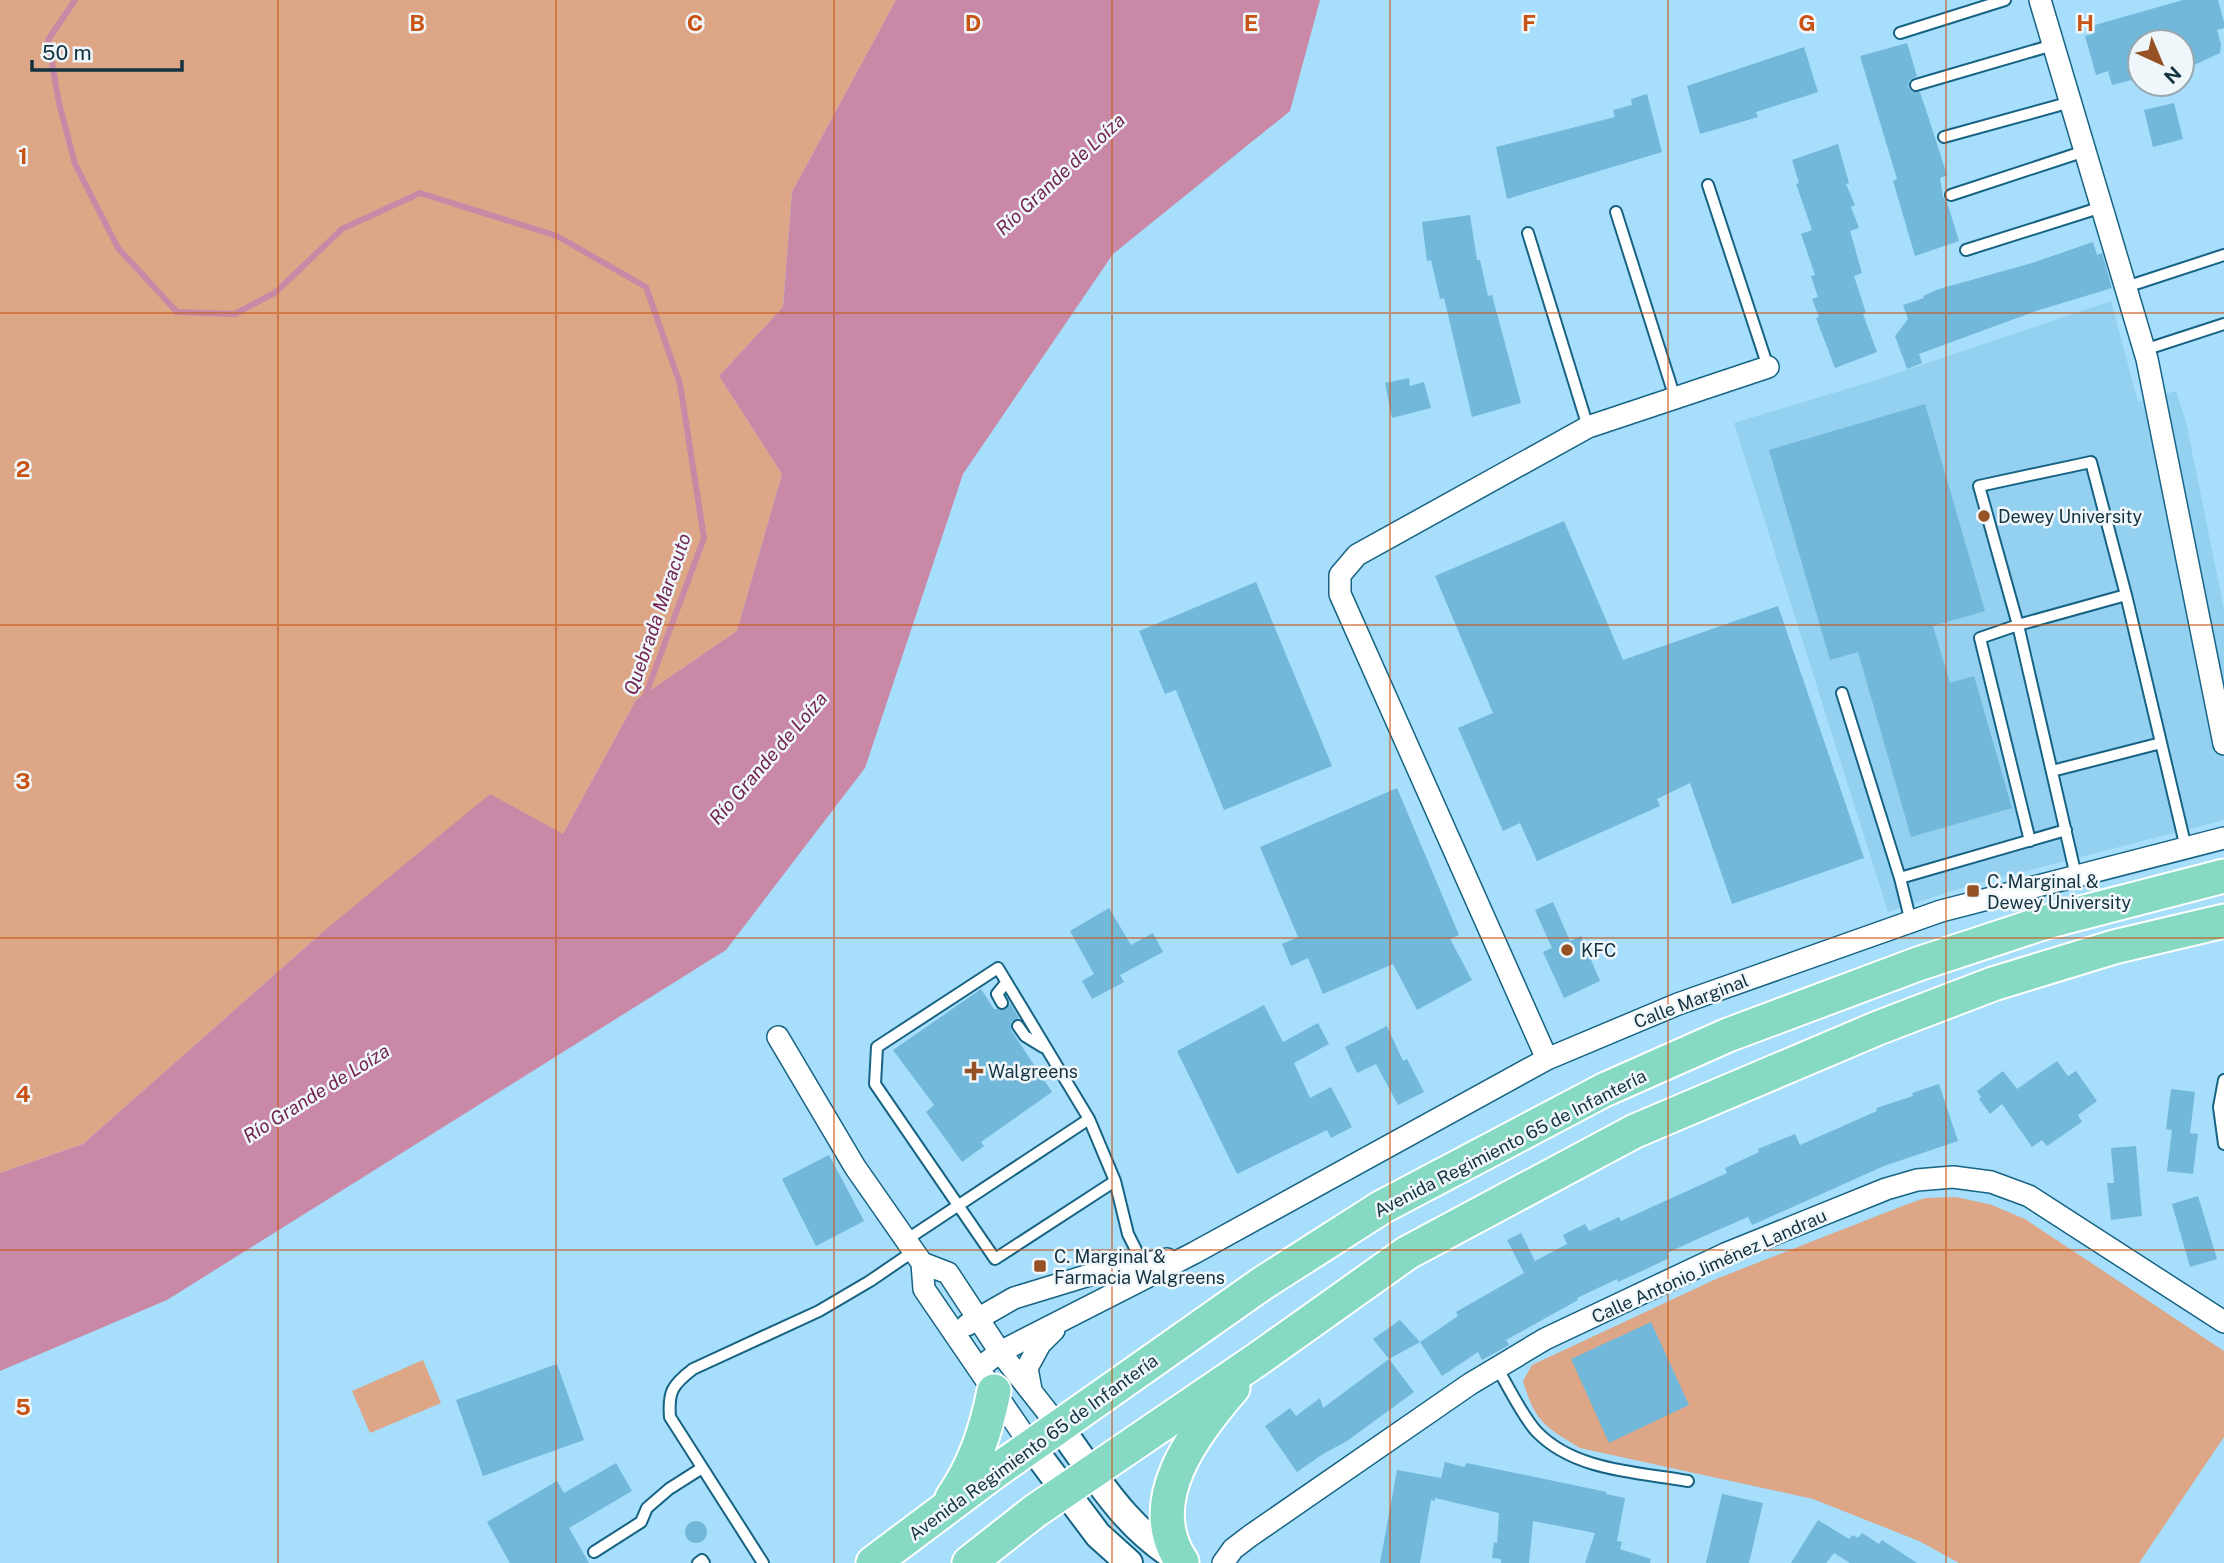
<svg xmlns="http://www.w3.org/2000/svg" width="2224" height="1563" font-family="'Public Sans',sans-serif">
	<style>
		.built { fill: #94d1f1 }
		.green { fill: #dda686 }
		.water { fill: #c989a6 }
		.lines { fill: none; stroke-linecap: round; stroke-linejoin: round }
		.stream { stroke: #c989a6; stroke-width: 6 }
		.building { fill: #72b8db }
		.service-casing { stroke: #166383; stroke-width: 14 }
		.minor-casing { stroke: #166383; stroke-width: 24 }
		.tertiary-casing { stroke: #166383; stroke-width: 30 }
		.primary-casing { stroke: #fff; stroke-width: 37 }
		.service { stroke: #fff; stroke-width: 10 }
		.minor { stroke: #fff; stroke-width: 21 }
		.tertiary { stroke: #fff; stroke-width: 26 }
		.primary { stroke: #86dac4; stroke-width: 33 }
		.grid { fill: none; stroke: #c85314; stroke-width: 2; stroke-opacity: 0.55 }
		.poi-dot { fill: #965225; stroke: #f0f7fb; stroke-width: 2.5 }
		.labels { text-anchor: middle; dominant-baseline: central; stroke-width: 5; stroke-linejoin: round; paint-order: stroke }
		.poi-label { font-size: 18px; fill: #143240; stroke: #f0f7fb; text-anchor: start }
		.street-label { font-size: 18px; fill: #143240; stroke: #f0f7fb }
		.water-label { font-size: 19px; font-style: italic; fill: #72254e; stroke: #f0f7fb }
		.grid-label { font-size: 23px; text-anchor: middle; font-weight: bold; fill: #c85314; stroke: #f0f7fb; stroke-width: 5; stroke-linejoin: round; paint-order: stroke }
	</style>
	<rect width="100%" height="100%" fill="#a6defb"/>
	<path class="built" d="M2111 301 2138 402 2176 391 2186 422 2224 609V820L1964 887 1888 912 1734 423 1886 377Z"/>
	<path class="green" d="M0 0H896L792 192 783 307 719 376 782 474 737 631 636 700 563 834 325 930 83 1144 0 1173Z
		M1956 1197 1992 1205 2025 1219 2224 1351V1437L2139 1563H1959L1919 1541 1813 1499 1580 1448C1545 1427 1535 1422 1523 1381L1532 1365 1716 1279 1905 1205 1925 1198Z
		M423 1360 441 1403 370 1433 352 1391Z"/>
	<path class="water" d="M896 0H1320L1290 111 1113 254 963 474 865 768 726 950 167 1300 0 1371V1173L83 1144 325 930 490 794 563 834 636 700 737 631 782 474 719 376 783 307 792 192Z"/>
	<g class="lines">
		<path class="stream" d="M75 0 48 40 59 103 75 164 118 248 177 312 235 314 276 292 342 229 420 193 557 236 646 287 680 384 704 538 644 699"/>
	</g>
	<path class="building" d="M2183 0H2218L2224 22V28L2217 30 2221 44 2220 53 2190 67V64L2182 65V42H2140V78L2112 85 2108 71 2096 75 2085 36 2092 34 2095 25Z
		M1907 43 1917 76 1910 80 1908 87 1913 92H1920L1928 116 1947 175 1940 178 1943 197 1947 202 1959 241 1915 256 1893 181 1897 179 1860 56Z
		M1804 47 1818 92 1756 112 1758 117 1700 134 1687 86Z
		M1647 94 1662 152 1507 199 1496 147 1615 117 1613 110 1632 105 1631 99Z
		M2174 103 2183 139 2153 147 2144 110Z
		M1838 144 1849 183 1846 184 1855 205 1851 207 1859 228 1850 231 1862 273 1854 276 1866 313 1863 314 1877 352 1835 368 1816 318 1819 317 1812 299 1818 297 1811 276 1815 275 1801 234 1812 230 1796 184 1799 183 1792 160Z
		M1470 215 1477 260H1480L1488 296 1492 295 1521 403 1472 417 1444 298 1440 299 1431 260 1427 261 1422 222Z
		M2093 242 2097 255 2102 253 2112 288 2036 311 1919 354 1922 363 1907 369 1895 336 1908 319 1903 305 1924 298 1923 296 1939 289 2032 263Z
		M1409 378 1410 386 1424 382 1431 408 1392 418 1385 383Z
		M1925 404 1985 611 1933 626 1950 683 1974 676 2012 808 1911 837 1858 652 1830 660 1769 450Z
		M1564 521 1623 660 1778 606 1864 858 1732 904 1690 783 1657 799 1660 806 1537 861 1520 823 1503 831 1458 728 1493 713 1435 576Z
		M1256 582 1332 766 1224 810 1176 690 1165 694 1139 631Z
		M1397 788 1459 935 1450 939 1472 980 1417 1010 1393 964 1323 994 1308 958 1291 966 1282 944 1298 937 1260 847Z
		M1553 902 1570 941 1581 936 1600 981 1564 998 1543 952 1552 948 1535 910Z
		M1109 908 1131 945 1153 933 1163 952 1120 975 1124 982 1092 999 1082 981 1094 974 1070 931Z
		M981 989 994 1009 1005 1010 1010 1003 1019 1018 1011 1022V1030L1052 1092 981 1142 984 1146 962 1162 926 1112 934 1105 893 1050Z
		M1264 1005 1283 1042 1318 1023 1329 1044 1294 1063 1310 1098 1331 1087 1352 1127 1331 1138 1327 1130 1237 1174 1177 1051Z
		M1387 1026 1403 1061 1407 1059 1424 1092 1398 1105 1376 1064 1357 1073 1345 1047Z
		M2057 1061 2068 1076 2076 1071 2097 1101 2078 1115 2082 1122 2047 1146 2042 1140 2032 1147 2002 1104 1990 1114 1979 1099 1981 1097 1977 1091 2003 1071 2017 1089Z
		M1939 1084 1958 1141 1884 1166 1752 1225 1748 1217 1702 1237 1667 1253 1669 1258 1644 1270 1618 1282 1617 1279 1577 1298 1578 1300 1506 1340 1509 1345 1482 1360 1478 1352 1442 1376 1420 1342 1458 1316 1456 1312 1524 1273 1507 1240 1521 1233 1535 1261 1567 1244 1563 1235 1585 1224 1589 1231 1619 1217 1621 1221 1727 1173 1725 1168 1759 1152 1758 1149 1795 1134 1800 1145 1877 1111 1876 1108 1913 1096 1912 1093Z
		M2171 1089 2195 1092 2190 1133 2198 1134 2193 1174 2167 1171 2172 1130 2166 1129Z
		M2136 1146 2142 1216 2111 1220 2107 1183H2114L2111 1148Z
		M829 1155 864 1221 816 1246 782 1179Z
		M2198 1196 2217 1259 2190 1267 2172 1204Z
		M1400 1320 1420 1342 1389 1359 1373 1339Z
		M1651 1322 1689 1405 1609 1443 1571 1359Z
		M1389 1359 1414 1392 1347 1441 1323 1454 1297 1472 1265 1426 1290 1408 1296 1416 1320 1398 1323 1408Z
		M557 1364 584 1440 483 1476 456 1400Z
		M1445 1462 1464 1467 1467 1463 1607 1492 1606 1494 1625 1498 1617 1541 1622 1542 1620 1549 1651 1559 1650 1563H1585L1595 1533 1533 1521 1529 1563H1501V1559L1492 1558 1494 1542 1497 1543 1499 1513 1435 1498V1501L1431 1500 1420 1563H1380L1397 1470 1441 1478Z
		M616 1463 632 1491 569 1528 589 1563H510L487 1522 557 1481 564 1493Z
		M1722 1494 1763 1503 1749 1563H1706Z
		M1818 1520 1849 1539 1853 1535 1858 1538 1862 1533 1879 1544 1882 1540 1917 1563H1850L1834 1553 1826 1563H1791Z
		M685 1532a11 11 0 1 1 22 0a11 11 0 1 1-22 0Z"/>
	<g class="lines">
		<defs>
			<path id="service" d="M1900 33 2005 0
				M1916 85 2053 45
				M1944 137 2071 102
				M1708 185 1768 367
				M1951 195 2085 151
				M1616 212 1675 398
				M1528 233 1588 427
				M1966 250 2102 207
				M2126 287 2224 255
				M2144 350 2224 324
				M1842 693 1900 878
				M2052 771 2161 743
				M2030 841 1980 638 2018 625 1979 486 2091 462 2126 595
				M2076 876 2018 625 2126 595 2186 848
				M1911 922 1900 878 2066 830
				M1002 1003 997 994 1006 983
				M1018 1026 1025 1036 1043 1047
				M2224 1080 2219 1107 2224 1144
				M1115 1181 995 1259 875 1084 877 1047 998 968 1089 1119 1115 1181 1128 1234 1143 1264
				M906 1240 1089 1119
				M1497 1368C1509 1387 1522 1416 1537 1432 1575 1471 1637 1472 1688 1481
				M594 1552 641 1522 647 1508 669 1489 702 1468
				M698 1563 702 1560 704 1563
				M763 1563 670 1417C668 1392 672 1385 693 1369L819 1311 870 1281 914 1251"/>
			<path id="minor" d="M2040 0 2147 359 2224 744
				M778 1037 855 1167 922 1263
				M1547 1059 1340 594V575L1357 555 1588 427 1768 367
				M967 1325 1014 1298 1096 1273 1167 1259
				M979 1368 1000 1352 1194 1253 1547 1059 1678 1004 1941 911 2224 838
				M1031 1390 1027 1368 1040 1344 1054 1330
				M1032 1447 924 1289 922 1263 948 1273 1000 1352 1060 1428
				M1223 1563 1233 1549 1250 1536 1470 1384 1545 1339 1725 1254 1886 1189 1917 1180 1953 1177 1991 1182 2029 1196 2224 1322"/>
			<path id="tertiary" d="M1060 1428C1097 1478 1127 1531 1183 1562
				M1032 1447 1098 1535 1129 1563"/>
			<path id="primary" d="M952 1498C975 1464 986 1431 994 1391
				M1182 1562C1141 1502 1194 1433 1233 1388
				M873 1563 993 1473 1263 1283 1382 1207 1604 1090 1728 1035 1918 964 2046 922 2224 876
				M969 1563 1035 1511 1258 1359 1407 1253 1635 1131 1878 1028 1993 984 2114 947 2224 921"/>
		</defs>
		<use href="#service" class="service-casing"/>
		<use href="#minor" class="minor-casing"/>
		<use href="#tertiary" class="tertiary-casing"/>
		<use href="#primary" class="primary-casing"/>
		<use href="#service" class="service"/>
		<use href="#minor" class="minor"/>
		<use href="#tertiary" class="tertiary"/>
		<use href="#primary" class="primary"/>
	</g>
	<path class="grid" d="M278 0V1563M556 0V1563M834 0V1563M1112 0V1563M1390 0V1563M1668 0V1563M1946 0V1563M0 313H2224M0 625H2224M0 938H2224M0 1250H2224"/>
	<g class="poi-dot">
		<circle cx="1984" cy="516" r="7"/>
		<rect x="1966" y="884" width="14" height="14" rx="3.5"/>
		<circle cx="1567" cy="950" r="7"/>
		<path d="M970.5 1060.5h7v7h7v7h-7v7h-7v-7h-7v-7h7z"/>
		<rect x="1033" y="1259" width="14" height="14" rx="3.5"/>
	</g>
	<g class="labels">
		<g class="poi-label">
			<text x="1998" y="516">Dewey University</text>
			<text x="1987" y="881">C. Marginal &amp;<tspan x="1987" dy="21">Dewey University</tspan></text>
			<text x="1581" y="950">KFC</text>
			<text x="988" y="1071">Walgreens</text>
			<text x="1054" y="1256">C. Marginal &amp;<tspan x="1054" dy="21">Farmacia Walgreens</tspan></text>
		</g>
		<g class="street-label">
			<text transform="translate(1691 1001) rotate(-21)">Calle Marginal</text>
			<text transform="translate(1510 1143) rotate(-27)">Avenida Regimiento 65 de Infantería</text>
			<text transform="translate(1709 1266) rotate(-24)">Calle Antonio Jiménez Landrau</text>
			<text transform="translate(1033 1447) rotate(-36)">Avenida Regimiento 65 de Infantería</text>
		</g>
		<g class="water-label">
			<text transform="translate(1060 174) rotate(-43)">Río Grande de Loíza</text>
			<text transform="translate(657 614) rotate(-71)">Quebrada Maracuto</text>
			<text transform="translate(768 758) rotate(-49)">Río Grande de Loíza</text>
			<text transform="translate(316 1093) rotate(-32)">Río Grande de Loíza</text>
		</g>
	</g>
	<g class="grid-label">
		<text x="417" y="31">B</text>
		<text x="695" y="31">C</text>
		<text x="973" y="31">D</text>
		<text x="1251" y="31">E</text>
		<text x="1529" y="31">F</text>
		<text x="1807" y="31">G</text>
		<text x="2085" y="31">H</text>
		<text x="23" y="164">1</text>
		<text x="23" y="477">2</text>
		<text x="23" y="789">3</text>
		<text x="23" y="1102">4</text>
		<text x="23" y="1415">5</text>
	</g>
	<g transform="translate(2161 63) rotate(136)"><circle r="33" fill="#f0f7fb" stroke="#98a8b0" stroke-width="2"/>
	<path d="M0-5L12 26L0 18L-12 26Z" fill="#965225"/>
	<text y="-10" font-size="19" font-weight="bold" text-anchor="middle" fill="#143240">N</text>
	</g>
	<path d="M32 60v10h150v-10" fill="none" stroke="#143240" stroke-width="3.5"/>
	<text x="42" y="60" font-size="21" fill="#143240" stroke="#f0f7fb" stroke-width="5" paint-order="stroke">50 m</text>
</svg>
